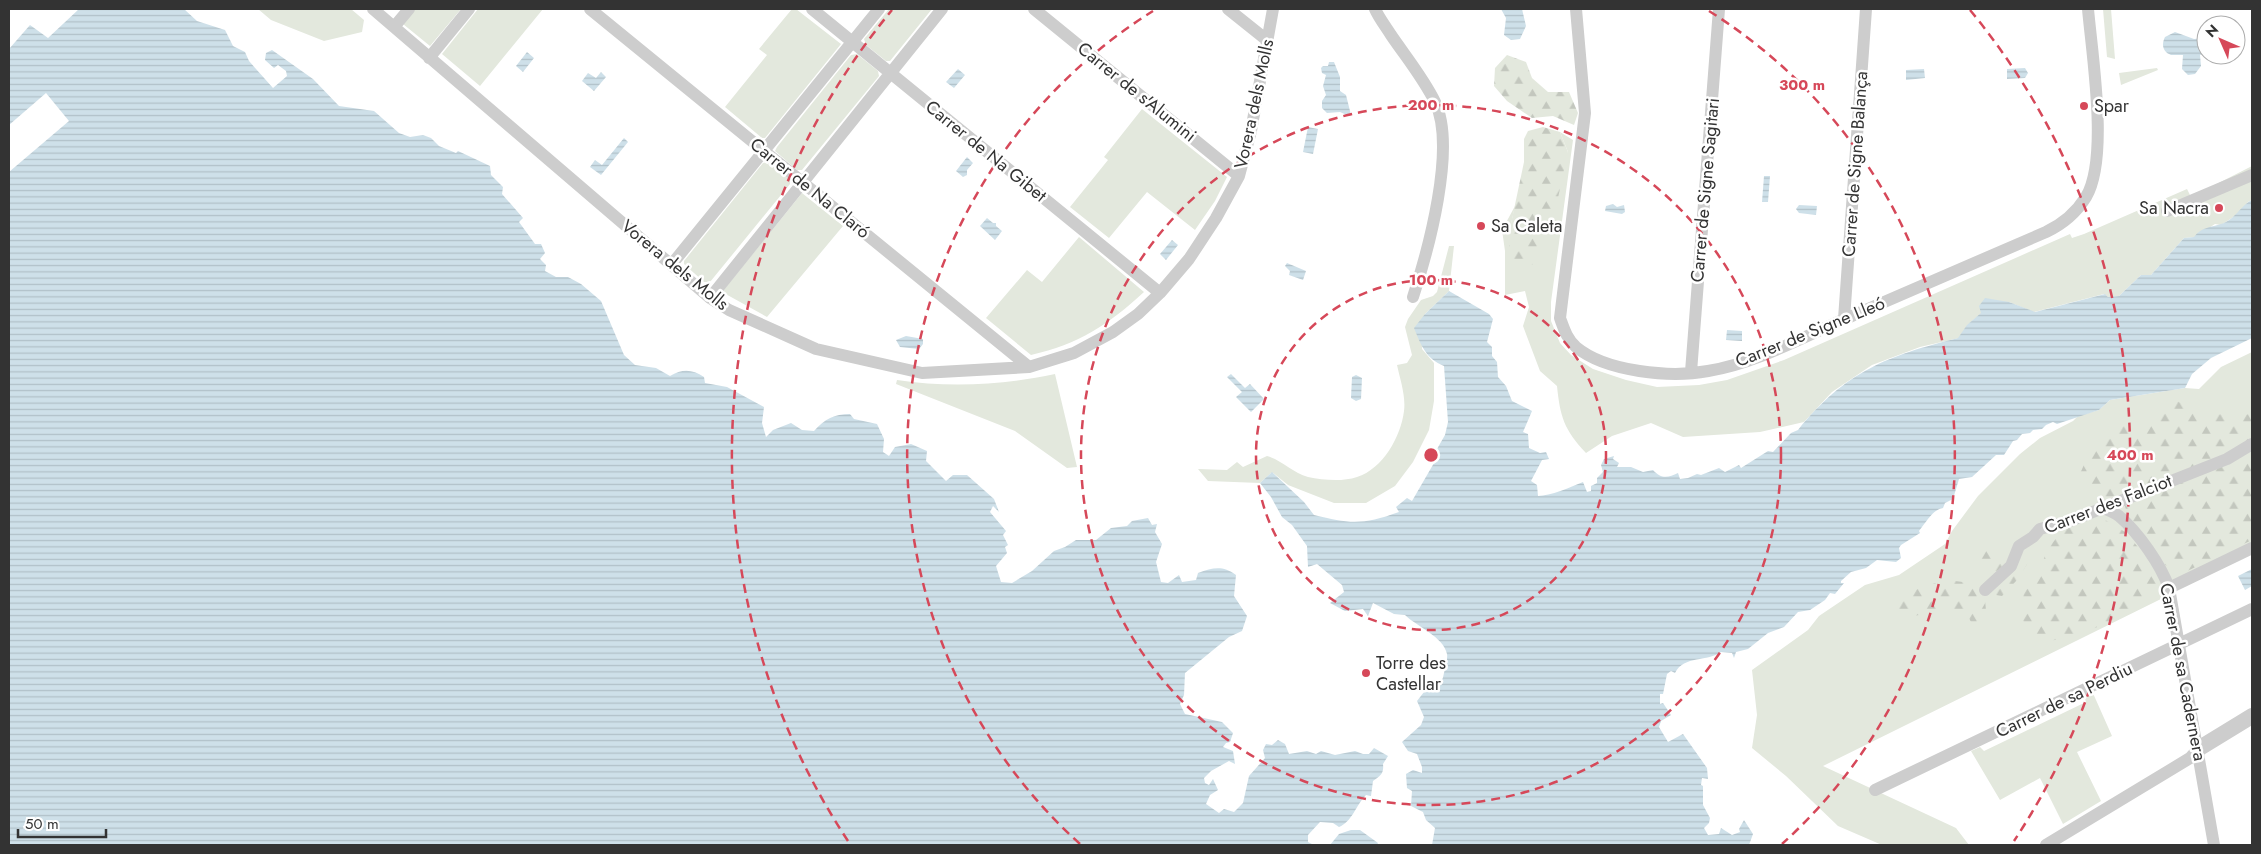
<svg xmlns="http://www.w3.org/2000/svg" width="2261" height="854" font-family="Jost,sans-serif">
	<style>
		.green { fill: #e3e8dd }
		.forest { fill: url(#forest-firs) }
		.water { fill: url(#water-rules) }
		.pier { fill: #fff }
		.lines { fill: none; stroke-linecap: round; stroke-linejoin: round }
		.minor { stroke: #cdcdcd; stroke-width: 12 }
		.tertiary { stroke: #cdcdcd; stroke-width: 16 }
		.ring { fill: none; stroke: #d64859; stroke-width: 2.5; stroke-dasharray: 9 6 }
		.poi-dot { fill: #d64859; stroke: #fff; stroke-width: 2 }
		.labels { text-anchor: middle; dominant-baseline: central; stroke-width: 5; stroke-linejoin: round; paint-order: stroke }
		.street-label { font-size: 18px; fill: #333; stroke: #fff }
		.poi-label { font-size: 18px; fill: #333; stroke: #fff; text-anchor: start }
		.centre { fill: #d64859; stroke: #fff; stroke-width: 2.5 }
		.ring-label { font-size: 15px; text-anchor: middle; font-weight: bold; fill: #d64859; stroke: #fff; stroke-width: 5; stroke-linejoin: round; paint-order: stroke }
	</style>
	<defs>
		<pattern id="forest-firs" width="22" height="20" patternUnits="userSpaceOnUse" patternTransform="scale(1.25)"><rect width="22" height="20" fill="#e3e8dd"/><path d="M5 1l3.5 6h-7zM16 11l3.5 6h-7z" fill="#c3c7be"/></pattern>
		<pattern id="water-rules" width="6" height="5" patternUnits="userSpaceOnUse" patternTransform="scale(1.25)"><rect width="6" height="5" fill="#cee0e9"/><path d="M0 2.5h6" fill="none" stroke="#b1c1c8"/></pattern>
	</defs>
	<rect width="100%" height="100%" fill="#fff"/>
	<path class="green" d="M258 9H351L364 20 362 32 324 41 271 20Z
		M415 9H461L430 46 403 24Z
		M478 9H543L480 86 442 54Z
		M792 9H796L841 44 765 138H762L725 107 767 55 759 49Z
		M889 9H932L890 61H886L866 45 864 39Z
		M2103 9H2111L2115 59 2107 57Z
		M857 54 878 71 879 76 802 170H797L775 151 777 147 851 55Z
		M2157 68 2158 70 2121 85 2119 73Z
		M1142 109 1227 177 1215 201 1195 230 1147 192 1109 238 1070 207 1108 160 1104 157Z
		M1560 132 1573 140 1551 302V321L1560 343 1571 355 1593 369 1626 380 1657 387 1699 385 1727 380 1784 360 2070 234 2072 238 2084 234 2187 189 2191 197 2252 166V200L2248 202 2238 214 2221 225 2215 224 2195 237 2184 238 2151 275H2141L2119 296 2108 297 2104 294 2034 312 2009 302C1985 311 1973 315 1959 338L1920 347 1872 365 1832 392 1804 422 1760 432 1683 437 1651 423 1612 436 1586 453C1564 430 1560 416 1557 386L1540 371 1523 326 1529 307 1525 291 1505 295V251L1502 230 1515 206 1509 233 1568 152Z
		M768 162 790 180V184L710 282H704L684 264V261L763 163Z
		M802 193 843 226 767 317 722 292Z
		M1079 237 1144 292C1108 325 1079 344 1031 355L986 318 1027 270 1042 282Z
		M1449 246H1454L1449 291 1425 314 1422 349 1434 363V401L1429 430 1413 462 1395 486 1366 503H1334L1288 485 1272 472 1260 483 1208 481 1198 469 1227 470 1237 462 1243 467 1267 456C1282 460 1293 473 1308 477 1323 480 1342 482 1357 477 1383 469 1401 436 1404 411 1406 396 1400 379 1397 365L1407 363 1412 355 1405 327 1408 319 1421 300 1433 296 1437 292Z
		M2252 352V543L2165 597 1823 766 1956 828 1969 845H1882L1838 826 1786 776 1752 748 1757 715 1752 670 1808 630 1819 616 1865 585 1899 575 1945 544 1952 531 1978 496 2020 454 2040 438 2073 421 2078 416 2099 410 2110 400 2185 388 2199 389 2221 367Z
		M1055 374 1077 467 1067 468 1015 431 896 384 897 380C950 388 1003 385 1055 374Z
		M2092 691 2112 736 2077 752 2101 801 2063 824 2040 778 2000 800 1971 751 1980 747 1984 751 2086 702 2084 695Z"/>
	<path class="forest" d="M1507 55 1526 62 1532 78 1548 92H1569L1578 113 1574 125 1553 116 1532 118 1507 101 1494 86 1495 68Z
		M1543 127 1560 132 1568 152 1556 207 1540 263 1517 267 1509 258V233L1524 162V139L1528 131Z
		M2177 401C2202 414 2224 417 2252 414V438C2203 465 2152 484 2099 501L2088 494 2078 478 2093 445 2104 444 2121 424 2137 427 2153 425 2159 402Z
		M2252 451V540L2183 573 2165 565 2128 518 2125 506 2129 500Z
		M2097 515 2125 532 2149 560 2160 581V596L2085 633 2046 642 2026 630 2021 613 2024 591 2038 581C2044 544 2062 525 2097 515Z
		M2029 546 2034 553 2017 580 2002 596 1996 595 1994 587 2023 549Z
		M1989 548 2000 554 2006 564 1999 570 1987 574 1977 561 1981 554Z
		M1947 580 1971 583 1985 600 1987 621 1982 627 1974 628 1968 616 1941 612 1905 617 1896 607V598L1925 586Z"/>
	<path class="water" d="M79 9H184L197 21 225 30 233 46 245 52 249 61 273 88 287 76 286 71 278 65 274 68 265 60 266 53 272 50 313 79 339 106 374 111 399 133 410 137 423 135 431 138 439 146 456 153 458 151 490 166 491 175 503 187 502 194 523 218 519 222 535 244H541L545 253 540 259 546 265 545 271 556 277H568L581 284 601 301 624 355 635 365 656 368 670 376C682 369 692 369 704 377L705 383 727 387 764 407 762 423 766 437 773 430 791 423 802 430 814 431C825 419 834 414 850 414L854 419 877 424 884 439 883 452 889 456 895 447 911 444 927 451 926 461 946 481 953 475H967L994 499 999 512 993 506 990 512 1006 531 1003 535 1008 545 1005 547 1007 553 996 566 1001 582 1012 583 1032 571 1054 551 1065 547 1076 540H1096L1111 528 1127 526 1132 521 1148 518 1152 525 1157 524 1155 532 1162 544 1156 562 1161 582 1168 583 1179 575 1182 582 1196 580 1198 573C1213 568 1222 565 1236 575L1234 596 1247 616 1242 631 1229 637 1185 673 1184 695 1180 704 1185 714 1222 722 1233 733 1230 742 1226 743 1223 747 1233 751 1235 764 1229 761 1211 771 1204 778 1205 783 1209 785 1213 779 1218 790 1210 795 1206 804 1219 813 1224 809 1234 812 1243 803 1249 776 1265 758 1263 750 1266 744 1272 745 1278 740 1285 744 1289 754 1307 751 1316 754 1321 751 1335 755 1355 751 1363 754H1369L1374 748 1388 756 1383 764C1384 773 1381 776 1373 781L1371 796 1366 795C1356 805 1352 822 1339 827L1333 823 1320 822 1308 835V842L1314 845H9V49L30 25 48 38Z
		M1501 9H1522L1526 26 1520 39 1511 40 1504 35 1506 18Z
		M2175 32 2194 39 2206 38V53L2200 55 2201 66 2195 74 2188 75 2182 69 2183 55H2171C2163 52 2161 45 2165 37Z
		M527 52 534 58 523 72 516 66Z
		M1329 62H1334L1340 77V91L1346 95 1351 115 1349 116 1340 112 1327 113 1322 108V101L1326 95 1323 86 1326 75 1322 73 1321 68 1323 66H1328Z
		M2025 68 2028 73 2025 78 2007 79V69Z
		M958 69 965 75 954 88 946 82Z
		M1924 69 1925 78 1906 80V70Z
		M601 72 606 77 594 91 582 81 588 73 596 78Z
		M1308 127 1318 129 1313 154 1303 152Z
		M624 138 628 142 601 175 590 167 595 160 602 165Z
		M967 157 973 163 967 170V175L963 177 956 171Z
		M1764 176H1770L1768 202H1762Z
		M2252 200V338L2211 358 2192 374 2185 388 2110 400 2099 410 2057 424 2053 422 2046 425 2042 429 2033 430 2030 433 2022 434 2017 440 2013 441 2004 455H1996L1972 477 1959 479 1953 499 1945 503 1943 508C1933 509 1925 524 1919 531L1920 533 1901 545 1899 548 1901 558 1896 562 1877 560 1866 568 1851 572 1841 581V583H1844L1835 594 1830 593 1825 600 1810 610 1798 612 1784 627 1768 633 1748 649 1736 652 1734 658 1732 653 1721 652C1708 662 1684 655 1675 673L1671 671 1667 674 1663 694H1660V704L1663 703 1671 715 1661 721 1659 727 1668 742 1683 734 1707 768 1708 779 1702 778 1701 785 1703 786V805L1710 818 1709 823 1704 828 1708 835 1719 834 1721 828 1732 835 1740 832 1739 829 1744 820 1753 834 1749 845H1432L1435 828 1426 820 1423 812 1411 806 1412 791 1407 788 1406 774 1413 770 1422 773V767L1417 754 1408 751 1402 742 1421 725 1424 717 1417 701 1424 692C1436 690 1442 685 1444 673 1445 667 1448 659 1447 654 1444 637 1416 626 1405 615L1394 614 1373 603 1368 616 1363 609 1345 611 1330 603 1344 592 1342 585 1317 564 1308 567 1307 546 1292 525 1282 517 1271 497 1260 483 1272 472 1304 502 1314 515C1350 524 1363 525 1399 512L1396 507 1407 498 1412 501 1434 463 1437 449 1445 435 1448 422 1444 366C1426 359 1421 345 1414 328L1425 314 1449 291 1489 314 1493 319 1487 342 1492 347V356L1497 362 1498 377 1506 386 1512 401 1532 411 1523 432 1528 434 1529 448 1540 453 1546 452 1549 459 1542 460 1531 481 1537 485 1538 496C1550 496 1571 487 1583 482L1587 492 1591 491V486L1597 483V478L1603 472 1601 465 1604 459 1614 456 1613 459 1619 463 1617 467H1631L1643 472 1653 470C1661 479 1668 478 1678 473L1680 479 1688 478 1697 474 1701 475 1719 468 1725 472 1739 465 1741 468 1768 451 1773 452 1791 433 1798 430C1846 371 1887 356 1958 338L1967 325 1981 313 1979 306 1985 298 2009 302 2035 312 2105 294 2108 297 2119 296 2141 275H2151L2184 238 2194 237C2201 227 2212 227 2221 224 2235 220 2241 205 2252 200Z
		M1613 204 1617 207 1624 205 1625 212 1622 214 1605 211 1606 206Z
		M1799 205 1817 206 1816 215 1799 213 1796 209Z
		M987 218 993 223H996V226L1002 231 995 240 980 226Z
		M1172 240 1178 245 1166 260 1160 254Z
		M1287 263 1306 271 1303 280 1289 275 1290 271 1285 266Z
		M1727 330 1742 331V341L1726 340Z
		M906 336 923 339V344L919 349 900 347 896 340Z
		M1231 374 1245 388 1250 384 1264 399 1251 412 1236 397 1242 392 1227 377Z
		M1356 375 1362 378 1361 399 1356 401 1351 398 1352 377Z
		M2252 569V586L2245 590 2238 576Z
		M1351 830H1360L1378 843 1377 845H1330L1339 834Z"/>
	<path class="pier" d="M46 93 69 121 9 172V125Z"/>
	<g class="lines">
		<path class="minor" d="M373 9 710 298 729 310 816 349 922 373 1029 367 1074 353 1113 332 1138 314 1160 293 1189 259 1216 218 1239 176 1251 131 1273 9
			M590 9 1029 367
			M812 9 1160 293
			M1034 9 1239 176
			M1228 9 1268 41
			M1375 9C1379 18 1386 27 1391 35 1406 57 1424 79 1435 102 1457 147 1428 251 1413 297
			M1576 9 1585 113 1560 318C1564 329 1567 339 1576 347 1606 372 1671 378 1708 371 1756 363 1801 338 1845 319 1912 290 1979 261 2046 232 2063 224 2076 213 2086 197 2109 159 2092 55 2088 9
			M394 27 409 9
			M429 58 469 9
			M2167 211 2252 175
			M672 264 879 9
			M710 298 942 9
			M1844 319 1866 9
			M1691 372 1719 9
			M2101 507C2107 510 2114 512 2119 516 2138 532 2161 565 2169 588L2214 845
			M2169 588 2252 548
			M1985 590 2011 566 2019 546 2033 537 2040 529 2070 521 2227 459 2252 444
			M1875 790 2252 609
			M2046 845 2190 758 2198 749"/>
		<path class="tertiary" d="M2198 749 2252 716"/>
	</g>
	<g class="ring">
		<circle cx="1431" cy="455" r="175"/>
		<circle cx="1431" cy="455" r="350"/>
		<path d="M1080 844A524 524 0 0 1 1153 11M1709 11A524 524 0 0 1 1782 844"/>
		<path d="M848 841A699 699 0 0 1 892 10M1970 10A699 699 0 0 1 2014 841"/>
	</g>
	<g class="poi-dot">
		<circle cx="2084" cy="106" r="5"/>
		<circle cx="2219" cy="208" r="5"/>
		<circle cx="1481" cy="226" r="5"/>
		<circle cx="1366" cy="673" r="5"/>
	</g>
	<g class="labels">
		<g class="street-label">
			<text transform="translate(1137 92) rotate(39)">Carrer de s'Alumini</text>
			<text transform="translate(1254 104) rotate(-78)">Vorera dels Molls</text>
			<text transform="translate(986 151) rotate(39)">Carrer de Na Gibet</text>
			<text transform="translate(1855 164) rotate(-86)">Carrer de Signe Balança</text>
			<text transform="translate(810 188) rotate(39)">Carrer de Na Claró</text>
			<text transform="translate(1705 190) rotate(-85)">Carrer de Signe Sagitari</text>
			<text transform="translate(675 265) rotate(39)">Vorera dels Molls</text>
			<text transform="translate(1810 332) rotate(-22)">Carrer de Signe Lleó</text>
			<text transform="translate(2108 504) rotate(-21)">Carrer des Falciot</text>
			<text transform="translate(2183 672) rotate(79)">Carrer de sa Cadernera</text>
			<text transform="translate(2064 700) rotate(-26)">Carrer de sa Perdiu</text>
		</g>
		<g class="poi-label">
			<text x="2094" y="106">Spar</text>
			<text x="2209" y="208" text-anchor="end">Sa Nacra</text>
			<text x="1491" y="226">Sa Caleta</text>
			<text x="1376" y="663">Torre des<tspan x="1376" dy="21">Castellar</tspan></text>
		</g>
	</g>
	<circle cx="1431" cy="455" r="8" class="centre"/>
	<g class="ring-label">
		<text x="1802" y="90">300 m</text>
		<text x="1431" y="110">200 m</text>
		<text x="1431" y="285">100 m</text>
		<text x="2130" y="460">400 m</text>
	</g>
	<rect width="2261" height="854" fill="none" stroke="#333333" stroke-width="20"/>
	<g transform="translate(2221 40) rotate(315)"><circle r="24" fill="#ffffff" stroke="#adadad"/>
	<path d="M0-4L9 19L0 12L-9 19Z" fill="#d64859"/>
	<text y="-8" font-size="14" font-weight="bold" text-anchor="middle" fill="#333333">N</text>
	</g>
	<path d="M18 829v8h88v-8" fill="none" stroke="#333333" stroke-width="2.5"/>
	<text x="25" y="829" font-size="15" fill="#333333" stroke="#ffffff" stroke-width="4" paint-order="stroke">50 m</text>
</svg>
